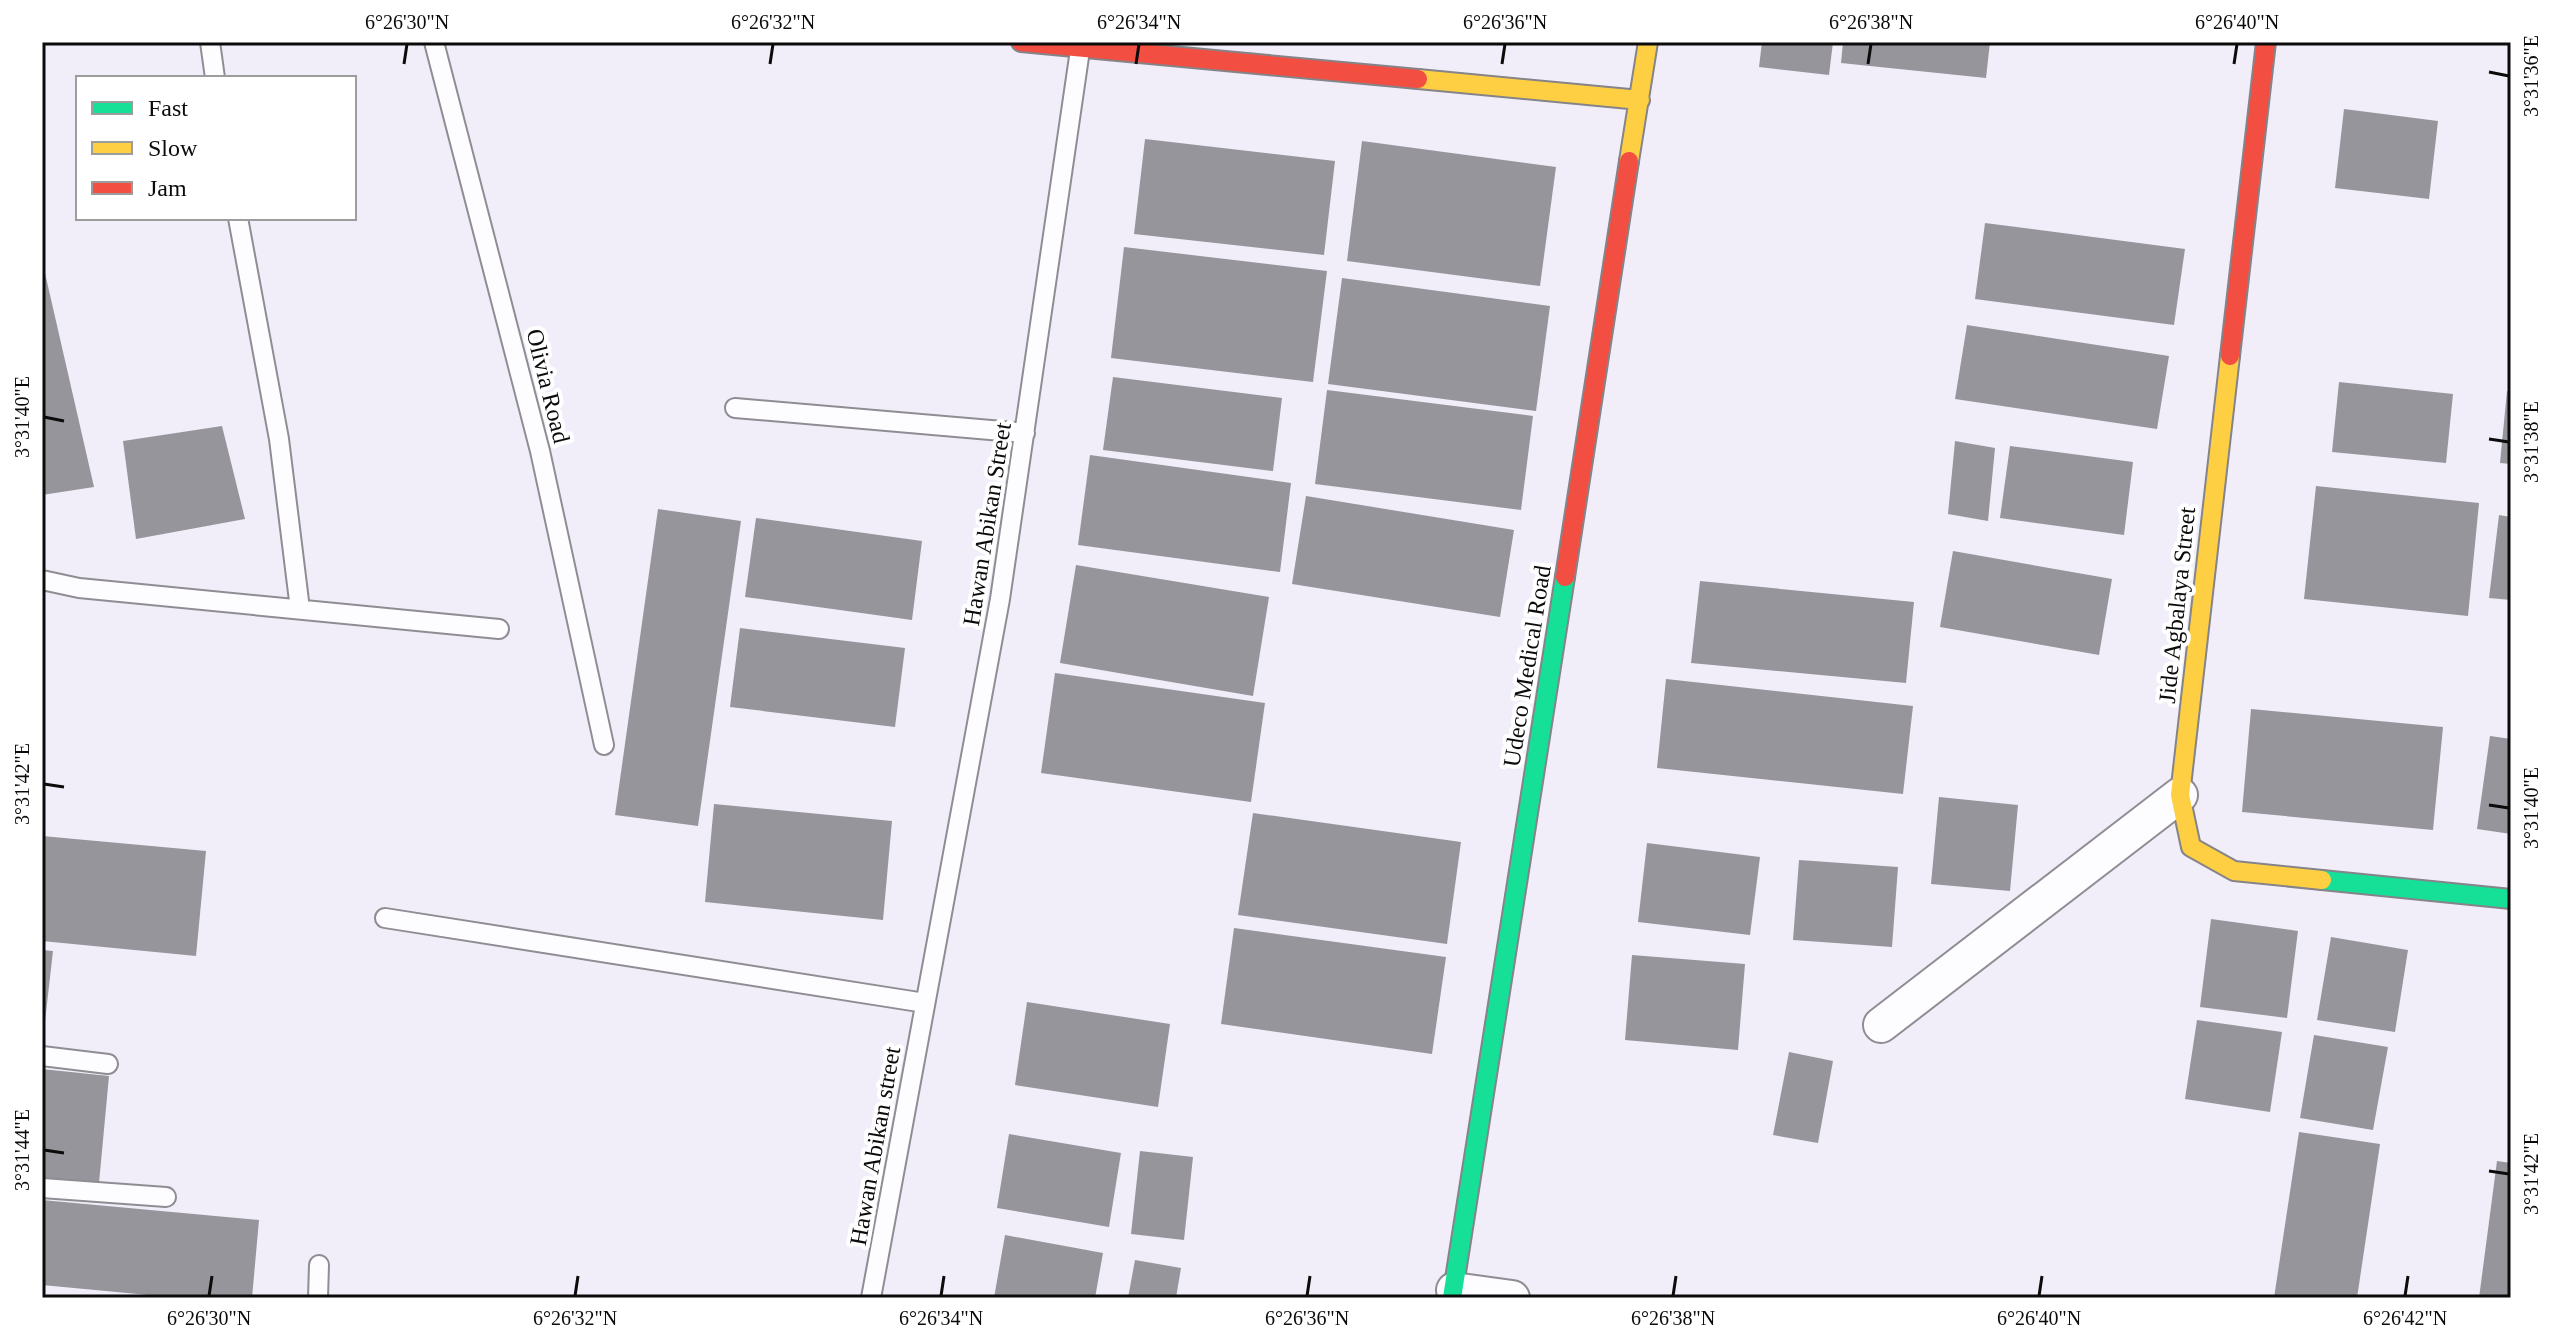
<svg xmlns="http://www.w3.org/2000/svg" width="2553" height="1340" font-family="'Times New Roman',serif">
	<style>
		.building { fill: #96959c }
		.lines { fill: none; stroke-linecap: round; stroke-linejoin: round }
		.lane-casing { stroke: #8f8d93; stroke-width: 22 }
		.street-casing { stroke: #8f8d93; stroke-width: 38 }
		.fast-casing { stroke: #858489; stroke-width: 22 }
		.slow-casing { stroke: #858489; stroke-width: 22 }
		.jam-casing { stroke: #858489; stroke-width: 22 }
		.lane { stroke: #fdfcfe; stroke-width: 18 }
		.street { stroke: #fdfcfe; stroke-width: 34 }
		.fast { stroke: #16e098; stroke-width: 18 }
		.slow { stroke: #ffcf43; stroke-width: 18 }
		.jam { stroke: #f24e42; stroke-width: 18 }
		.ticks { fill: none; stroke: #0b0b0b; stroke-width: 3 }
		.labels { text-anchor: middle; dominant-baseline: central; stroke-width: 8; stroke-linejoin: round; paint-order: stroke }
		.street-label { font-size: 24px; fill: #0b0b0b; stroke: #fff }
		.neatline { fill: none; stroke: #0b0b0b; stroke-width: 3 }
		.ticks-label { font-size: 20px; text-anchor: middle; fill: #0b0b0b }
	</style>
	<rect width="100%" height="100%" fill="#f1eefa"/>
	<path class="building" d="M1762 42H1833L1829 75 1759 67Z
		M1843 42H1990L1986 78 1841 63Z
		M2344 109 2438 121 2429 199 2335 188Z
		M1145 139 1335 161 1324 255 1134 234Z
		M1362 141 1556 167 1540 286 1347 261Z
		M1985 223 2185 249 2174 325 1975 299Z
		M1124 247 1327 271 1313 382 1111 358Z
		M42 260 94 487 42 495Z
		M1342 278 1550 306 1536 411 1328 384Z
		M1967 325 2169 356 2157 429 1955 399Z
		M1113 377 1282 398 1273 471 1103 450Z
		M2339 382 2453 394 2446 463 2332 452Z
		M1327 390 1533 416 1521 510 1315 484Z
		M2507 391 2511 392V464L2500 463Z
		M222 426 245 519 136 539 123 441Z
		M1955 441 1995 448 1988 521 1948 514Z
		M2010 446 2133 462 2124 535 2000 518Z
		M1090 455 1291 483 1280 572 1078 545Z
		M2316 486 2479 503 2468 616 2304 599Z
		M1306 496 1514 530 1500 617 1292 584Z
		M658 509 741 521 698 826 615 815Z
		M2499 515 2511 517V600L2489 598Z
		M756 518 922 541 912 620 745 597Z
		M1953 551 2112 579 2099 655 1940 627Z
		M1076 565 1269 597 1253 696 1060 663Z
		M1700 581 1914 602 1906 683 1691 663Z
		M740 628 905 648 895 727 730 707Z
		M1055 673 1265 703 1251 802 1041 773Z
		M1666 679 1913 706 1903 794 1657 768Z
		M2251 709 2443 727 2433 830 2242 812Z
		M2490 736 2511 739V834L2477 829Z
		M1939 797 2018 805 2010 891 1931 884Z
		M714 804 892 821 883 920 705 902Z
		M1253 813 1461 842 1447 944 1238 915Z
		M42 836 206 851 196 956 42 941Z
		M1647 843 1760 857 1750 935 1638 922Z
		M1799 860 1898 867 1892 947 1793 940Z
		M2211 919 2298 931 2287 1018 2200 1007Z
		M1234 928 1446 957 1432 1054 1221 1024Z
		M2331 937 2408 950 2395 1032 2317 1020Z
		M42 950 53 951 44 1030H42Z
		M1632 955 1745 964 1738 1050 1625 1040Z
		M1027 1002 1170 1024 1158 1107 1015 1085Z
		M2197 1020 2282 1032 2270 1112 2185 1099Z
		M2314 1035 2388 1047 2373 1130 2300 1118Z
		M1789 1052 1833 1061 1818 1143 1773 1135Z
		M42 1069 109 1076 99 1183 42 1178Z
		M2299 1132 2380 1144 2357 1298H2274Z
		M1009 1134 1121 1153 1109 1227 997 1208Z
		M1140 1151 1193 1157 1184 1240 1131 1234Z
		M2497 1161 2511 1163V1298H2479Z
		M42 1200 259 1220 252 1298H180L42 1285Z
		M1005 1235 1103 1253 1095 1298H994Z
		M1135 1260 1181 1268 1176 1298H1128Z"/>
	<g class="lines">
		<defs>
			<path id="lane" d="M210 42 215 78
				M434 42 540 451 604 745
				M238 218 279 439 300 609
				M735 408 1025 433
				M42 580 79 588 499 629
				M385 918 925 1003
				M42 1056 108 1064
				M42 1188 166 1197
				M318 1298 319 1265
				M871 1298 1000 599 1080 50"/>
			<path id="street" d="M1881 1025 2180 795
				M1454 1290 1512 1298"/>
			<path id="fast" d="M2322 880 2511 899
				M1452 1298 1565 577"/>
			<path id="slow" d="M1418 79 1640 100
				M1629 161 1648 42
				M2230 356 2180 795 2191 847 2234 871 2322 880"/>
			<path id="jam" d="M1021 42 1418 79
				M2230 356 2266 42
				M1565 577 1629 161"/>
		</defs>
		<use href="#lane" class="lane-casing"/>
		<use href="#street" class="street-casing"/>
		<use href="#fast" class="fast-casing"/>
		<use href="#slow" class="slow-casing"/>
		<use href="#jam" class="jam-casing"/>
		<use href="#lane" class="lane"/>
		<use href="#street" class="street"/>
		<use href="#fast" class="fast"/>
		<use href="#slow" class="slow"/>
		<use href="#jam" class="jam"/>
	</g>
	<path class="ticks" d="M404 64 407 44M770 64 773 44M1136 64 1139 44M1502 64 1505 44M1868 64 1871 44M2234 64 2237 44M2489 72 2509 76M44 417 64 421M2489 439 2509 442M44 784 64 787M2489 805 2509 808M44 1150 64 1153M2489 1171 2509 1174M209 1296 212 1276M575 1296 578 1276M941 1296 944 1276M1307 1296 1310 1276M1673 1296 1676 1276M2039 1296 2042 1276M2405 1296 2408 1276"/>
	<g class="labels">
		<g class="street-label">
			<text transform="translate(548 386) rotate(76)">Olivia Road</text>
			<text transform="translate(987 524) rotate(-81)">Hawan Abikan Street</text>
			<text transform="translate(2177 605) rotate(-84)">Jide Agbalaya Street</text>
			<text transform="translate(1527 666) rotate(-81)">Udeco Medical Road</text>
			<text transform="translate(875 1146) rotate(-80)">Hawan Abikan street</text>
		</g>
	</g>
	<rect width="2553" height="1340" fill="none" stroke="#ffffff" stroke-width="88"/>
	<rect x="76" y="76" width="280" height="144" fill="#ffffff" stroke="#9d9d9d" stroke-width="2"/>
	<rect x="92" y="102" width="40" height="12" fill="#16e098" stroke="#9d9d9d" stroke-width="2"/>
	<text x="148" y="116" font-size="24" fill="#0b0b0b">Fast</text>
	<rect x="92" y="142" width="40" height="12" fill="#ffcf43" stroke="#9d9d9d" stroke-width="2"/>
	<text x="148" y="156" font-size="24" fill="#0b0b0b">Slow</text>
	<rect x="92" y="182" width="40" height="12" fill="#f24e42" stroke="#9d9d9d" stroke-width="2"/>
	<text x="148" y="196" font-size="24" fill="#0b0b0b">Jam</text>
	<rect x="44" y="44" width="2465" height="1252" class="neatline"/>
	<g class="ticks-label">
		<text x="407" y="29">6°26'30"N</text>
		<text x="773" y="29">6°26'32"N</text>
		<text x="1139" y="29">6°26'34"N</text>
		<text x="1505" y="29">6°26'36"N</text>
		<text x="1871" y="29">6°26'38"N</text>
		<text x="2237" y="29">6°26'40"N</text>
		<text transform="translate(2531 76) rotate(-90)" y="7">3°31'36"E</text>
		<text transform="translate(22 417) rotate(-90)" y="7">3°31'40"E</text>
		<text transform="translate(2531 442) rotate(-90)" y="7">3°31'38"E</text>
		<text transform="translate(22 784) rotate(-90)" y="7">3°31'42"E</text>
		<text transform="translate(2531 808) rotate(-90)" y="7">3°31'40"E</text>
		<text transform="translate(22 1150) rotate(-90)" y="7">3°31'44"E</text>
		<text transform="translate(2531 1174) rotate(-90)" y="7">3°31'42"E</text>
		<text x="209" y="1325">6°26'30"N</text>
		<text x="575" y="1325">6°26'32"N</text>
		<text x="941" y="1325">6°26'34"N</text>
		<text x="1307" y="1325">6°26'36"N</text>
		<text x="1673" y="1325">6°26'38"N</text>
		<text x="2039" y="1325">6°26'40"N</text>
		<text x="2405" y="1325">6°26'42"N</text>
	</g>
</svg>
